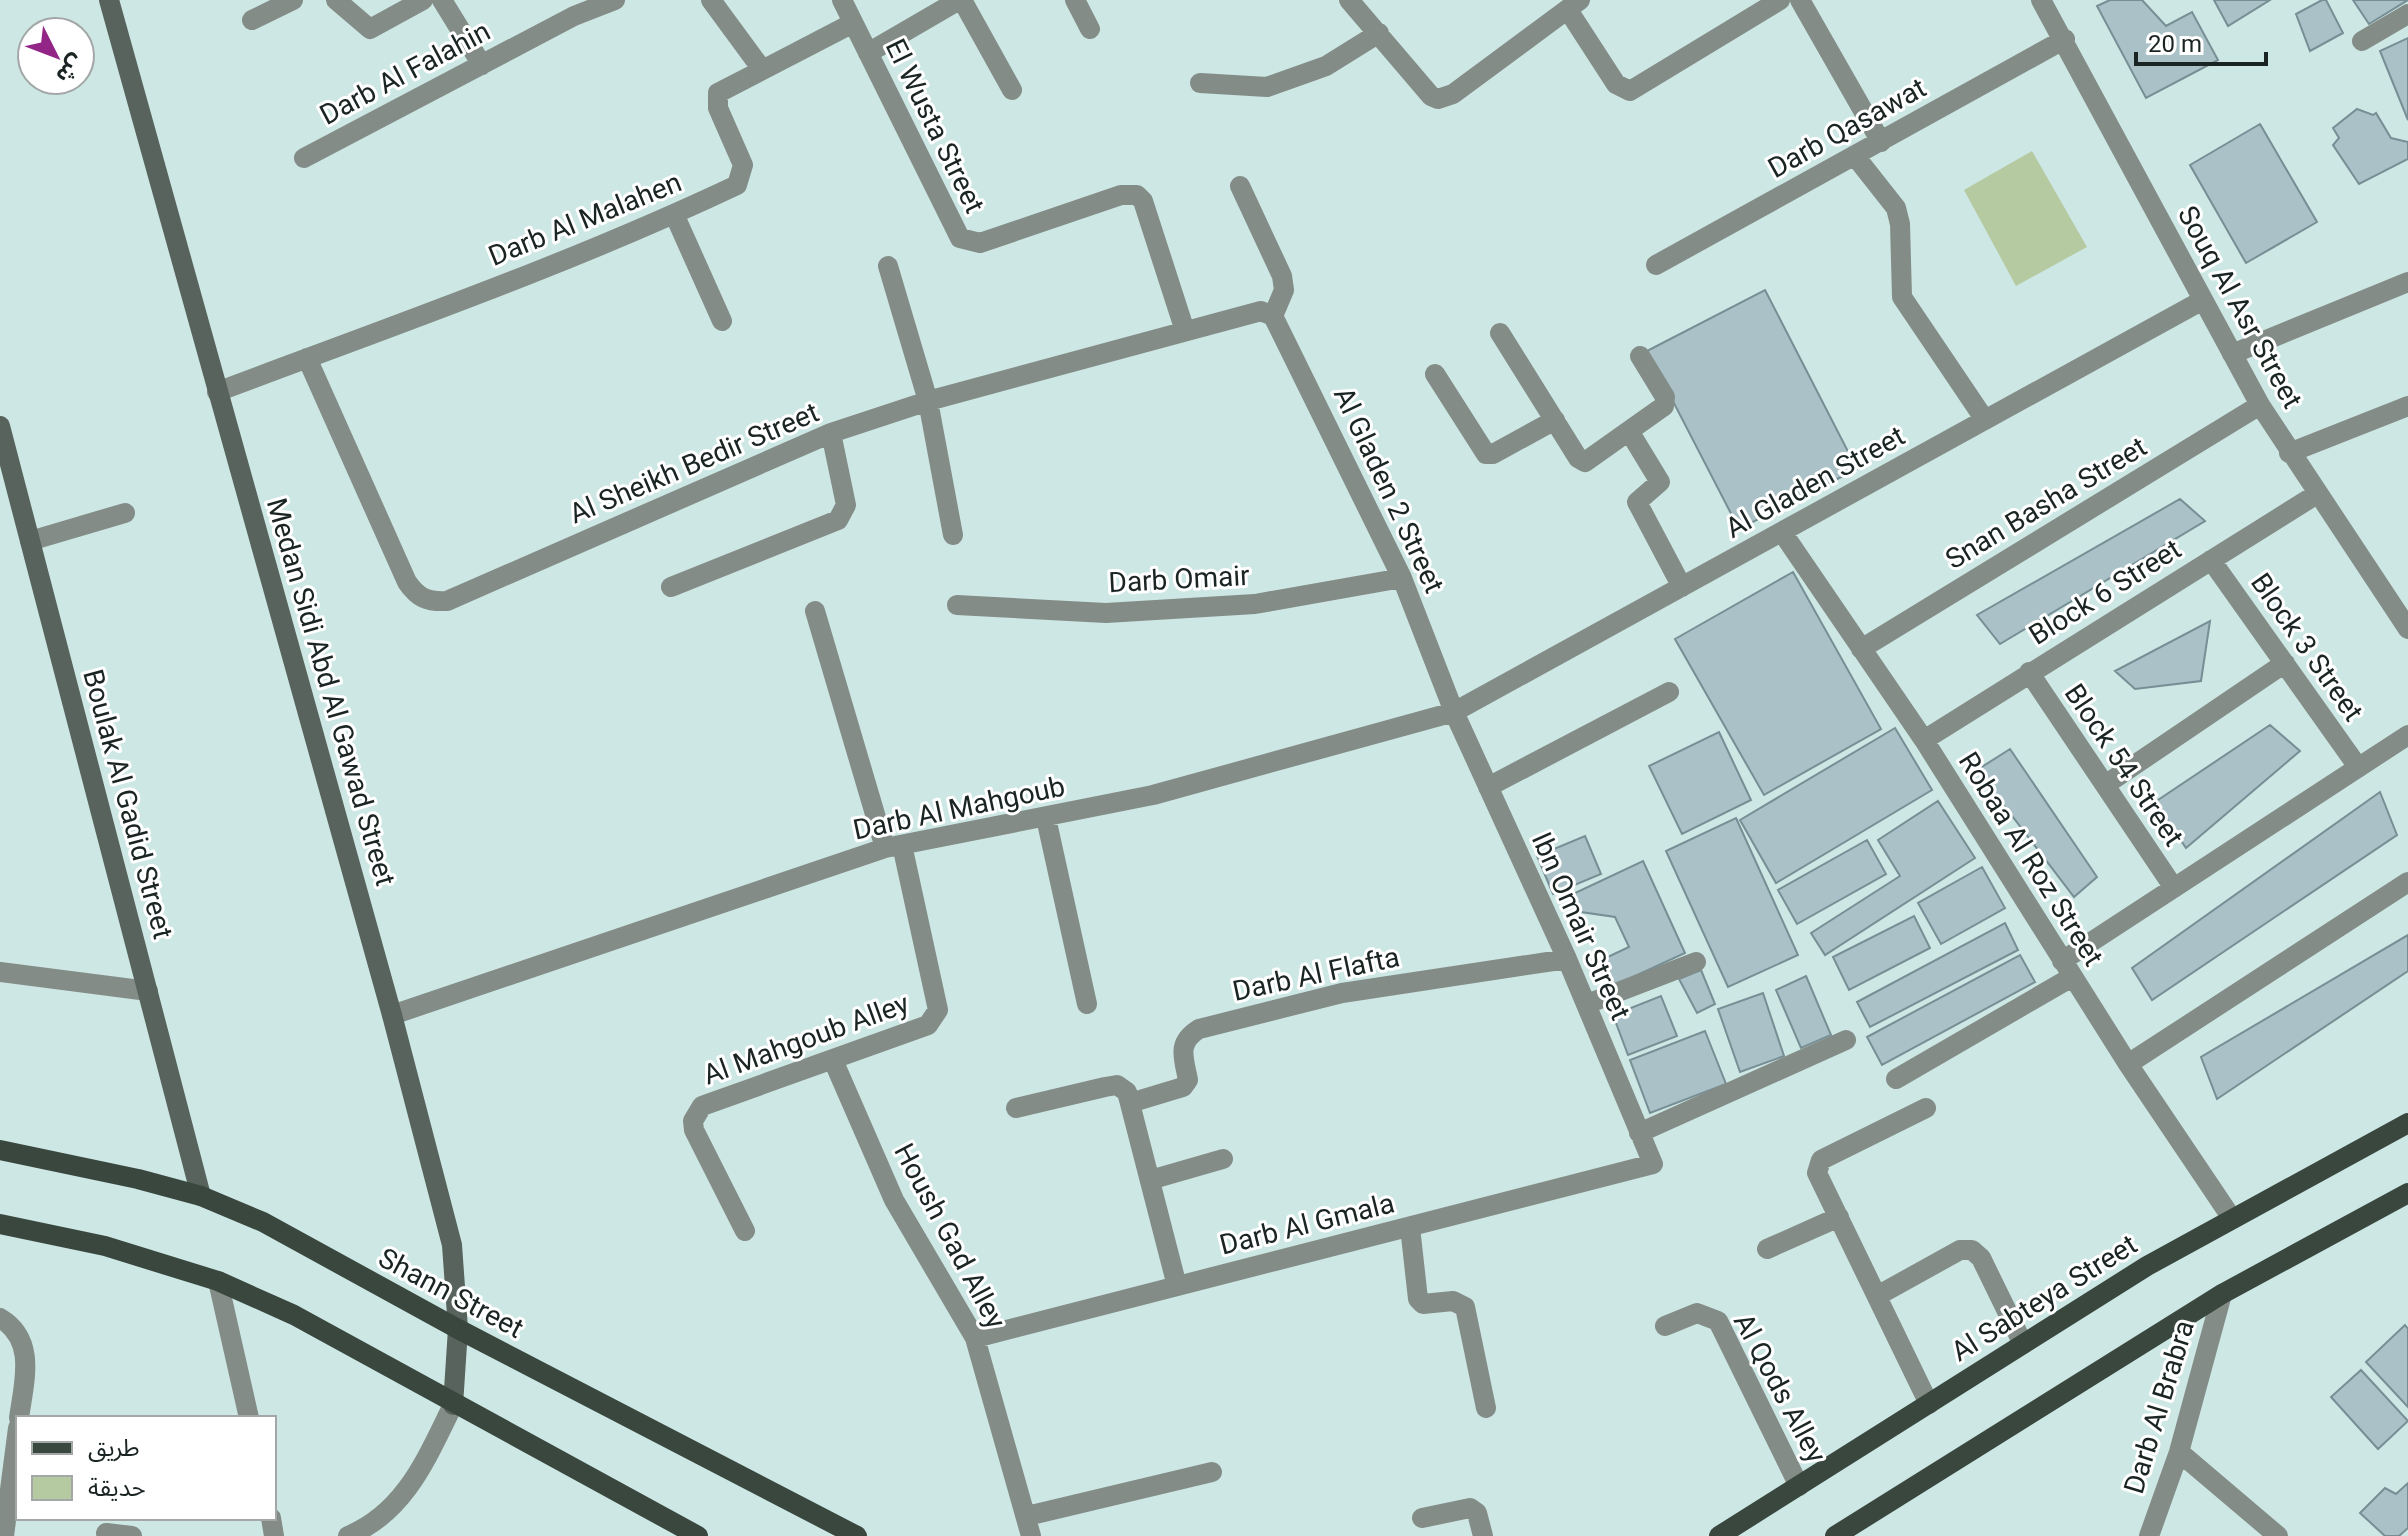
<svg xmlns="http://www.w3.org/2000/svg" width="2408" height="1536" font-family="Roboto,'Noto Sans Arabic',sans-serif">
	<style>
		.green { fill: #b6caa2 }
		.building { fill: #a9c1c7; stroke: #778e95; stroke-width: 2 }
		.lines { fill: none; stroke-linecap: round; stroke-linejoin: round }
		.lane { stroke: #838c87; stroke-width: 20 }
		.street { stroke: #838c87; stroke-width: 20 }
		.secondary { stroke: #57635c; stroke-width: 20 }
		.primary { stroke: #39473f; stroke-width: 20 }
		.labels { text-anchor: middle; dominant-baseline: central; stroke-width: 6; stroke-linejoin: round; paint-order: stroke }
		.street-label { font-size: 28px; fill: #1a2423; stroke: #fff }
	</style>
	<rect width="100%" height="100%" fill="#cde7e4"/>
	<path class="green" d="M2032 151 2087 247 2016 286 1964 190Z"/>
	<path class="building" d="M2110 0H2142L2166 26 2192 12 2218 60 2146 98 2097 6Z
		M2214 0H2270L2228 26Z
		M2322 0H2326L2343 33 2310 51 2296 14Z
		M2353 0H2408L2369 24Z
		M2408 38V120L2380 51Z
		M2357 109 2373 115 2376 113 2391 138 2408 142V159L2359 184 2333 145 2339 138 2333 128Z
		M2260 124 2317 222 2246 263 2190 165Z
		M1765 290 1857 469 1739 529 1647 351Z
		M2180 499 2205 521 2000 644 1977 615Z
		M1793 572 1881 729 1764 795 1675 639Z
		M2210 621 2201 681 2135 689 2115 671Z
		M2270 725 2300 751 2186 848 2155 802Z
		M1895 728 1932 790 1776 883 1740 820Z
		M1719 732 1751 800 1682 834 1649 766Z
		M2010 749 2097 877 2074 897 1977 770Z
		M2380 792 2397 835 2152 1000 2132 968Z
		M1938 801 1975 858 1825 955 1811 933 1900 876 1878 840Z
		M1736 818 1798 955 1728 987 1666 851Z
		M1585 836 1601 874 1553 894 1537 856Z
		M1867 840 1886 874 1797 924 1778 890Z
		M1643 861 1685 953 1607 989 1595 963 1629 947 1615 917 1581 912 1573 894Z
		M1982 867 2005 908 1941 944 1918 903Z
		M1914 916 1930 948 1849 990 1833 957Z
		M2005 923 2018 950 1870 1027 1857 1002Z
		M2408 935V971L2217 1099 2201 1057Z
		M2020 955 2035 982 1882 1065 1867 1037Z
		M1701 970 1715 1004 1697 1013 1679 979Z
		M1806 976 1831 1035 1801 1048 1776 990Z
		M1763 993 1784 1056 1740 1072 1718 1009Z
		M1661 996 1677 1036 1628 1055 1613 1015Z
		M1705 1031 1726 1084 1650 1113 1630 1060Z
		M2405 1325 2408 1329V1407L2366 1362Z
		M2361 1370 2408 1421 2378 1449 2331 1397Z
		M2408 1483V1528L2399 1536H2385L2360 1513 2385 1488 2396 1494Z"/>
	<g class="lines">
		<path class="lane" d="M30 541 125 513
			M0 1318C37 1340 24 1382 19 1418
			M106 1533 132 1536
			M4 1536 18 1428"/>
		<path class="street" d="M336 0 370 29 423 0
			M442 0 482 65
			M711 0 761 68
			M842 0 960 238 980 243 1121 195H1137L1143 201 1185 331
			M962 0 1012 90
			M1075 0 1090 29
			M1349 0 1431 96 1438 99 1453 94 1580 0
			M1800 0 1881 142
			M2041 0 2260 405 2408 629
			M1568 10 1616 84 1630 91 1780 0
			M252 20 293 0
			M2362 41 2408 14
			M868 53 959 0
			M1200 83 1267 87 1326 66 1379 33
			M1855 156 1896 208 1900 224 1902 297 1985 420
			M304 158 574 16 615 0
			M1240 186 1282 276 1284 290 1273 316
			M675 216 722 321
			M1656 265 2065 39
			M888 266 928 401 953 535
			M1500 333 1578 458 1585 462 1664 406 1665 397 1640 356
			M2232 354 2408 282
			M307 358 407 582C418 598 427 602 447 601L831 433 928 401 1261 311 1273 316 1402 578 1454 712 1567 959 1653 1164 975 1338
			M1435 374 1486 454H1493L1555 420
			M217 392C392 326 568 265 737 185L743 165 718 108V93L853 23
			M1629 431 1660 482 1637 502 1682 587
			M2289 453 2408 406
			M1782 532 1924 740 2128 1064 2231 1217
			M2211 560 2358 767
			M671 587 838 520 846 505 831 433
			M957 605 1106 613 1255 604 1402 578
			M815 611 885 848
			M1861 649 2260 405
			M2029 672 2174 888
			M1924 740 2317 494
			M2105 785 2285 663
			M1488 787 1669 692
			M1046 818 1087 1004
			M2062 961 2408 735
			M0 972 148 991
			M1587 1004 1696 962
			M392 1015 885 848 1153 795 1454 712 2203 300
			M833 1060 894 1200 975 1338 1031 1536
			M2128 1064 2408 882
			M1896 1079 2072 977
			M1130 1103 1183 1087 1188 1080C1184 1058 1176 1043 1199 1029L1342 993 1567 959
			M1016 1108 1105 1087 1117 1085 1127 1092 1177 1286
			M1926 1108 1821 1160 1817 1173 1929 1404
			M1639 1133 1846 1040
			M1150 1180 1223 1159
			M1410 1227 1418 1299 1423 1304 1453 1301 1465 1307 1486 1408
			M745 1231 694 1130 693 1121 702 1106 928 1025 938 1010 902 845
			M1767 1249 1839 1217
			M218 1281 249 1418
			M1877 1296 1960 1250H1972L1981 1258 2023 1344
			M1665 1326 1697 1313 1718 1321 1799 1486
			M2179 1452 2278 1536
			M1027 1516 1212 1472
			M271 1518 274 1536
			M1422 1518 1470 1508 1477 1513 1483 1536
			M348 1536C406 1512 427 1457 453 1405
			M2149 1536 2179 1452 2222 1294"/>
		<path class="secondary" d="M109 0 392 1015 452 1245 458 1329 453 1405
			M0 426 201 1196"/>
		<path class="primary" d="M0 1150 138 1179 201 1196 263 1222 458 1329 857 1536
			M0 1224 105 1246 218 1281 294 1315 698 1536
			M1719 1536 2147 1266 2408 1123
			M1835 1536 2222 1294 2408 1193"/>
	</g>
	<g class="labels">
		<g class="street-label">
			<text transform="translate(405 73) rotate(-28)">Darb Al Falahin</text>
			<text transform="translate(935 126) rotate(64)">El Wusta Street</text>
			<text transform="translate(1847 128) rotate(-29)">Darb Qasawat</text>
			<text transform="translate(585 219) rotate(-22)">Darb Al Malahen</text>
			<text transform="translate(2240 307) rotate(61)">Souq Al Asr Street</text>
			<text transform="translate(694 463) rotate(-23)">Al Sheikh Bedir Street</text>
			<text transform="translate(1815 482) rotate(-29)">Al Gladen Street</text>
			<text transform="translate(1389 490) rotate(65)">Al Gladen 2 Street</text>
			<text transform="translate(2046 503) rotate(-31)">Snan Basha Street</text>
			<text transform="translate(1179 579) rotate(-3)">Darb Omair</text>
			<text transform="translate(2105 592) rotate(-32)">Block 6 Street</text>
			<text transform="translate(2307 647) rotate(55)">Block 3 Street</text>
			<text transform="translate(331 692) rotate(74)">Medan Sidi Abd Al Gawad Street</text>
			<text transform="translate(2124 765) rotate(56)">Block 54 Street</text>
			<text transform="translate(128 804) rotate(75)">Boulak Al Gadid Street</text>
			<text transform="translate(959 808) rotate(-12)">Darb Al Mahgoub</text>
			<text transform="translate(2031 859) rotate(58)">Robaa Al Roz Street</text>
			<text transform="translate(1581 926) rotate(66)">Ibn Omair Street</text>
			<text transform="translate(1316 974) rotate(-12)">Darb Al Flafta</text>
			<text transform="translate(806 1039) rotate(-20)">Al Mahgoub Alley</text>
			<text transform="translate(1307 1224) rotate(-14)">Darb Al Gmala</text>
			<text transform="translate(950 1236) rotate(62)">Housh Gad Alley</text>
			<text transform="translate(451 1293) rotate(28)">Shann Street</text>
			<text transform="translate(2044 1298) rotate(-32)">Al Sabteya Street</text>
			<text transform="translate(1780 1388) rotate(62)">Al Qods Alley</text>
			<text transform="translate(2159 1407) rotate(-73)">Darb Al Brabra</text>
		</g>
	</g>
	<rect x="16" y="1416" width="260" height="104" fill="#ffffff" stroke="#a3a7a7" stroke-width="2"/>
	<rect x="32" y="1442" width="40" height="12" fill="#39473f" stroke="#a3a7a7" stroke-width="2"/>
	<text x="88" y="1456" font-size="24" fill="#1a2423">طريق</text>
	<rect x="32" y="1476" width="40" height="24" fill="#b6caa2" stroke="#a3a7a7" stroke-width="2"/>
	<text x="88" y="1496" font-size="24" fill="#1a2423">حديقة</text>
	<g transform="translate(56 56) rotate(132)"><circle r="38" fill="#ffffff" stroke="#a3a7a7" stroke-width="2"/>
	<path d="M0-6L14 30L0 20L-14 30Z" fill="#932587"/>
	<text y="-12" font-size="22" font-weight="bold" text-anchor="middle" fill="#1a2423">ش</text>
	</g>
	<path d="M2136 52v12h130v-12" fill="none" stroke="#1a2423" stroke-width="4"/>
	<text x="2148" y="52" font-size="24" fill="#1a2423" stroke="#ffffff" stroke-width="6" paint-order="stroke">20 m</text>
</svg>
